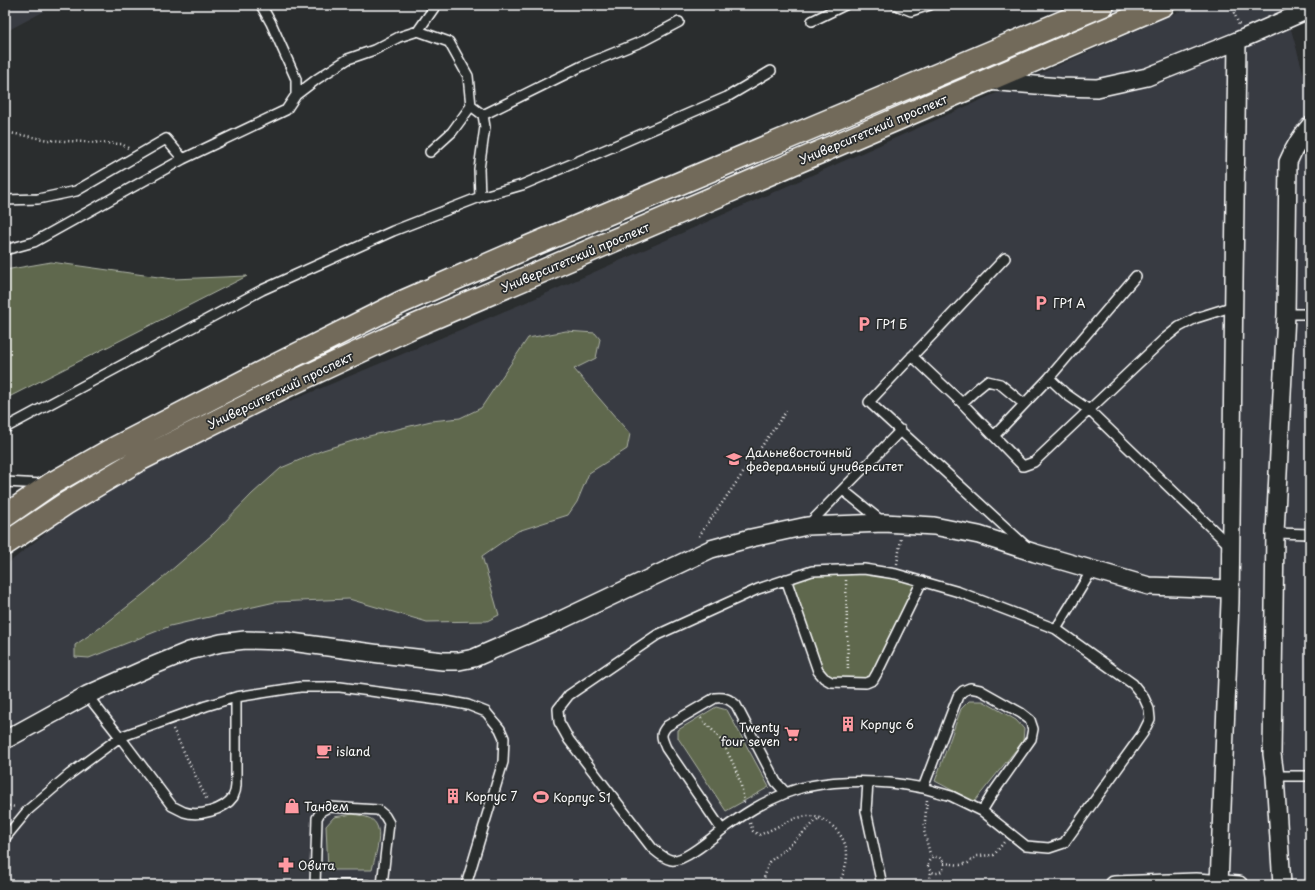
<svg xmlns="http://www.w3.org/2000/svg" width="1315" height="890" font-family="'Playpen Sans',sans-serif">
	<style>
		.built { fill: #393b42 }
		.green { fill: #5e674e; stroke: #aeb3a6 }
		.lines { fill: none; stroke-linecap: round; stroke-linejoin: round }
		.lane-casing { stroke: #fff; stroke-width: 12 }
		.street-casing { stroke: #fff; stroke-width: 20 }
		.primary-casing { stroke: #fff; stroke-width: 25 }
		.path { stroke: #fff; stroke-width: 2.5; stroke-dasharray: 1 3; stroke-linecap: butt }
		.lane { stroke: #2a2d2e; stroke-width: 9 }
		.street { stroke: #2a2d2e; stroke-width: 17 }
		.primary { stroke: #726b5a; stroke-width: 22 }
		.labels { text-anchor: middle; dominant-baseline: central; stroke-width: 3.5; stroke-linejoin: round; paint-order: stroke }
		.street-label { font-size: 12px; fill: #fff; stroke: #2a2d2e }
		.poi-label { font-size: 12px; fill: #fff; stroke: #2a2d2e; text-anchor: start }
	</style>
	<rect width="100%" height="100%" fill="#2a2d2e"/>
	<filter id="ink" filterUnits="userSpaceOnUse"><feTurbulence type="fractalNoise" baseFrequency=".025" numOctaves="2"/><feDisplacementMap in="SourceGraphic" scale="8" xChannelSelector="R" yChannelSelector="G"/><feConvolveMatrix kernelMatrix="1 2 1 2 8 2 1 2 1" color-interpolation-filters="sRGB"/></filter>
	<g filter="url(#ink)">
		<path class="built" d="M5 5H56L5 32Z
			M1194 5H1284L1310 96V885H5V566L69 514 121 479 195 438 300 397 536 298Z"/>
		<path class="green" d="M51 262 173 279 247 276 5 399V270Z
			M566 331 595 333 600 339 596 358 574 369 630 434 627 449 589 473 577 502 568 515 518 531 482 556 499 615 487 621 427 622 349 599 275 602 170 626 89 658 75 657V645L104 625 146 592 213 534 252 494 281 468 323 450 369 436 431 421 460 418 481 408 528 338Z
			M864 569 922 581 873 680 831 682 818 671 786 579 812 571Z
			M969 701H983L1016 720 1024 729 1023 741 974 802 935 781 961 709Z
			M716 707 727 710 769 787 726 811 678 738V730Z
			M353 814C358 815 364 816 369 818 387 825 375 855 372 870H328L326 826 334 817Z"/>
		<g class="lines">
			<defs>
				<path id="lane" d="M896 5 911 11 930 5
					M812 21 845 5
					M418 31 436 5
					M296 95 317 79 348 59 374 50 399 37 418 31 449 42 468 76 471 106 483 115
					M430 152 452 132 471 106
					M480 197 479 169 485 127 483 115 582 66 643 41 679 22
					M5 200 38 199 76 191 166 139 183 159
					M5 250 34 242 183 159 286 110 296 95V79L271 23 261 5
					M1005 258 869 402 1027 547
					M1286 314H1310
					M912 356 962 403 1023 466 1034 462 1164 339 1179 327 1196 318 1234 306
					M1049 378 1066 394 1089 410 1231 547
					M962 403 976 390 987 381 1000 384 1024 404
					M5 428 262 290 393 231 480 197 522 185 619 144 727 97 771 71
					M994 436 1049 378 1136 276
					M5 482 43 484
					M843 490 884 523
					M808 525 901 430
					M1276 533 1310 534
					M786 579 818 671 824 678 831 682 866 683 873 680 877 673 922 581
					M1056 629 1133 684 1144 698 1149 709 1150 719 1143 733 1064 843 1049 848 1026 846 982 811 993 793 1031 739 1033 729 1030 720 1021 713 980 690 970 688 963 691 958 696 923 788C886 781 847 779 810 786 802 787 794 790 786 793L776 782 736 705C729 699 725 697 715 698L667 726C659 735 662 738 666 748L722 830C712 838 683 863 671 860 663 858 658 853 652 848L569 740 559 722 558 709 569 695 657 635 758 589 812 571 864 569 896 574 959 592 1056 629 1092 570
					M87 695 120 737 206 706 236 697 300 687H340L446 701 468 705 486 712 500 729 504 738 503 762 466 885
					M1275 776H1310
					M868 782 866 811 882 885
					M923 788 951 796 982 811
					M722 830C744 814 761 803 786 793
					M5 838 28 810 70 774 120 737 172 806C176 808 180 810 184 812 199 817 224 810 233 797 235 793 236 789 236 785V697
					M315 885 317 818 321 811 329 807 378 810 385 816 389 823 382 885
					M315 885H367"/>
				<path id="street" d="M987 81 1060 87 1097 88 1147 77 1237 41 1310 9
					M5 740 87 695 150 667 189 651 221 643 245 640 284 641 380 654 443 661H459L474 658 559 621 711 549 751 538 807 526 884 523 934 526 979 535 1035 553 1149 586 1230 589
					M1114 885 1196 882 1239 885
					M1219 885 1230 602 1237 41
					M1282 885 1275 776 1272 754 1275 533 1286 314 1288 162C1294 148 1300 137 1310 126"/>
				<path id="primary" d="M5 516 51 484 109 451 270 368 402 302 526 248 1103 5
					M5 544 65 504 137 461 280 389 412 327 1163 5"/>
			</defs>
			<use href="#lane" class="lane-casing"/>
			<use href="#street" class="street-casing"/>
			<use href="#primary" class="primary-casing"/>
			<path class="path" d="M1231 5 1239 25
				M5 132 48 140 122 144 128 148
				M699 536 787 410
				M897 564 901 539
				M846 580 848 671
				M701 718C707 725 715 732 720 739 732 759 742 780 744 803
				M173 729 207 800
				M927 800 924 831 931 858
				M5 805 16 807
				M750 823 753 831 759 835C775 829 790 818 807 816 827 815 847 836 847 855 847 865 842 876 839 885
				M928 865a8 8 0 1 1 16 0a8 8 0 1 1-16 0Z
				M944 863 960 865 968 863 977 856 994 855 1004 842
				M762 885 769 862 790 845 820 817
				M928 885 927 883 931 872"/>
			<use href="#lane" class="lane"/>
			<use href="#street" class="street"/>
			<use href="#primary" class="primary"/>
		</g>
	</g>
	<defs>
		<symbol id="parking-bare" viewBox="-9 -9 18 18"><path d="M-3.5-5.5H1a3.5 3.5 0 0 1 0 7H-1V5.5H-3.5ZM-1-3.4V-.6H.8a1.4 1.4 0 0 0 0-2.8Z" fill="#ff9aa2" stroke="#2a2d2e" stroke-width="2.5" paint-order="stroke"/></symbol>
		<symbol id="university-bare" viewBox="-9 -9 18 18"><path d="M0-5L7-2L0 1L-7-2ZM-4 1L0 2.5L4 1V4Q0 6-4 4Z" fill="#ff9aa2" stroke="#2a2d2e" stroke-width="2.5" paint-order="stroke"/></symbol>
		<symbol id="building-bare" viewBox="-9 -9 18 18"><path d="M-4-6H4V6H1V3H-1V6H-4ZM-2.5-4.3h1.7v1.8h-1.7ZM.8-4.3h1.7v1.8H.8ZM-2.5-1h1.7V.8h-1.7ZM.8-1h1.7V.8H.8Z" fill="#ff9aa2" stroke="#2a2d2e" stroke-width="2.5" paint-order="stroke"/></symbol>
		<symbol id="supermarket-bare" viewBox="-9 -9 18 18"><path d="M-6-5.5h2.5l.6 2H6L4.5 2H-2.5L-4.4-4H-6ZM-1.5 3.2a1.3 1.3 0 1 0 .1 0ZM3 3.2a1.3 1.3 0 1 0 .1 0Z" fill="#ff9aa2" stroke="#2a2d2e" stroke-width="2.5" paint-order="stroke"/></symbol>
		<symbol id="cafe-bare" viewBox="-9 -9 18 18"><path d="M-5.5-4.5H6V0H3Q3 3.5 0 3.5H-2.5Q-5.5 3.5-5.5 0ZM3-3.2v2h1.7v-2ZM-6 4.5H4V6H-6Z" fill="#ff9aa2" stroke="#2a2d2e" stroke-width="2.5" paint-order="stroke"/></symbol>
		<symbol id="stadium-bare" viewBox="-9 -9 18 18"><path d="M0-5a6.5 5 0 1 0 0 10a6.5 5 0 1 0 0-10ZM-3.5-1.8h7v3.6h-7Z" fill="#ff9aa2" stroke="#2a2d2e" stroke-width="2.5" paint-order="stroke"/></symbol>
		<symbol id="shop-bare" viewBox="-9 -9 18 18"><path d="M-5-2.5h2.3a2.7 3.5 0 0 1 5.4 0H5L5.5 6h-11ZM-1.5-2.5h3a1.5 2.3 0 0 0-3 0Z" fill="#ff9aa2" stroke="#2a2d2e" stroke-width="2.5" paint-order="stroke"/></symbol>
		<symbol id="pharmacy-bare" viewBox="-9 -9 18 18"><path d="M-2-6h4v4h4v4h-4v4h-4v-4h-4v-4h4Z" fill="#ff9aa2" stroke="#2a2d2e" stroke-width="2.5" paint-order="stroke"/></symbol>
	</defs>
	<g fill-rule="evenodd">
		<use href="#parking-bare" x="1030" y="292" width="22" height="22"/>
		<use href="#parking-bare" x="853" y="313" width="22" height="22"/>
		<use href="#university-bare" x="723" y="448" width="22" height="22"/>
		<use href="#building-bare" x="837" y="713" width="22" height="22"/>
		<use href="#supermarket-bare" x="781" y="723" width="22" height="22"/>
		<use href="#cafe-bare" x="313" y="740" width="22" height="22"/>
		<use href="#building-bare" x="442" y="785" width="22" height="22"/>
		<use href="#stadium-bare" x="530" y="786" width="22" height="22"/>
		<use href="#shop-bare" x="281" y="795" width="22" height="22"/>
		<use href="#pharmacy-bare" x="275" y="854" width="22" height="22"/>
	</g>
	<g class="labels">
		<g class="street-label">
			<text transform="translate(873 129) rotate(-23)">Университетский проспект</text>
			<text transform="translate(575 257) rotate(-23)">Университетский проспект</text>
			<text transform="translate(280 390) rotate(-26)">Университетский проспект</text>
		</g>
		<g class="poi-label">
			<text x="1053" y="303">ГР1 А</text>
			<text x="876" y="324">ГР1 Б</text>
			<text x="746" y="452">Дальневосточный<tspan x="746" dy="14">федеральный университет</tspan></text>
			<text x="860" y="724">Корпус 6</text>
			<text x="780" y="727" text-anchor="end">Twenty<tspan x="780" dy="14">four seven</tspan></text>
			<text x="336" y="751">island</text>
			<text x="465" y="796">Корпус 7</text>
			<text x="553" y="797">Корпус S1</text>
			<text x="304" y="806">Тандем</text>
			<text x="298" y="865">Овита</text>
		</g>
	</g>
	<rect width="1315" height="890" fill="none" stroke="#2a2d2e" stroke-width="20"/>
	<rect x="10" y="10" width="1295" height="870" fill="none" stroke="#fff" stroke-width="1.5" filter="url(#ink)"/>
</svg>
